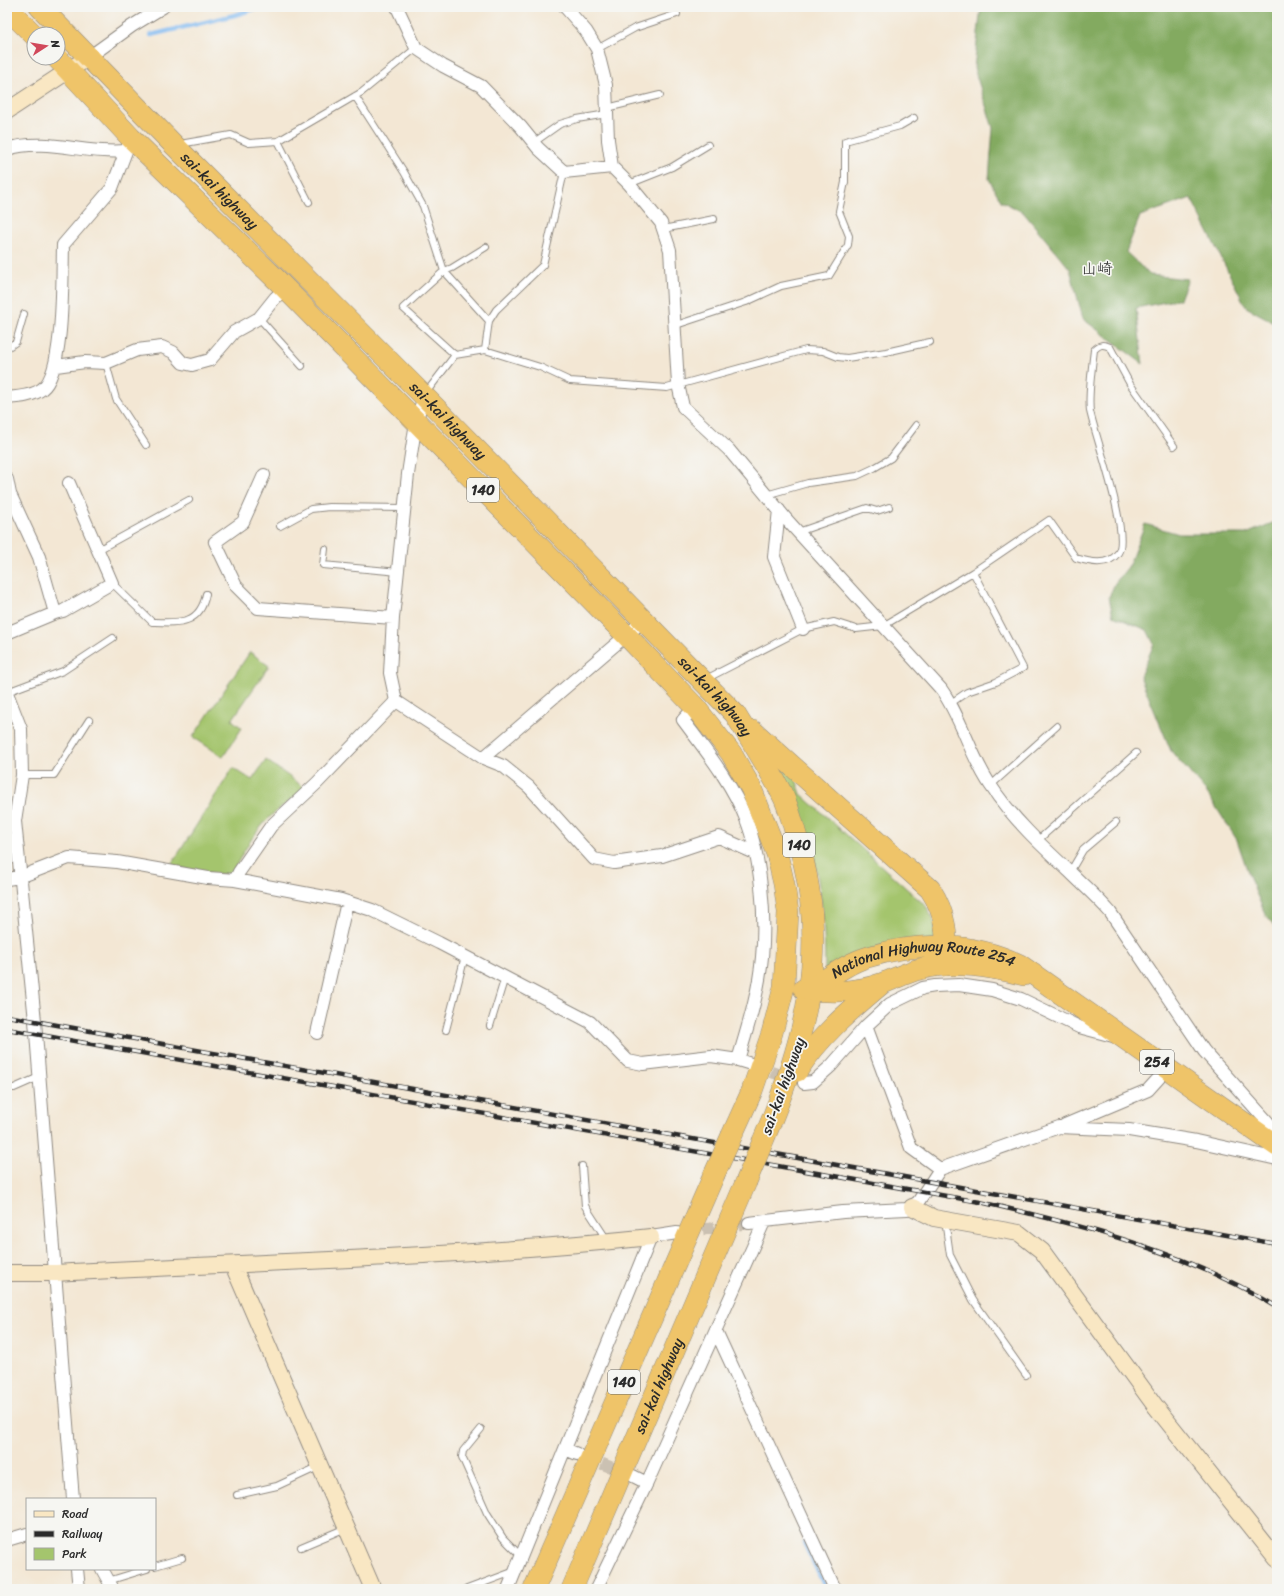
<svg xmlns="http://www.w3.org/2000/svg" width="1284" height="1596" font-family="Sriracha,'Klee One',sans-serif">
	<style>
		.green { fill: #a4c56d; stroke: #68784c }
		.forest { fill: #83aa60; stroke: #576a46 }
		.lines { fill: none; stroke-linecap: round; stroke-linejoin: round }
		.stream { stroke: #81baf1; stroke-width: 4.5 }
		.street-tunnel { stroke: #cbc1b2; stroke-width: 12; stroke-dasharray: 12 6; stroke-linecap: butt }
		.lane-casing { stroke: #8f8980; stroke-width: 8 }
		.street-casing { stroke: #8f8980; stroke-width: 14 }
		.secondary-casing { stroke: #8f8980; stroke-width: 18 }
		.highway-casing { stroke: #8f8980; stroke-width: 22 }
		.lane { stroke: #fff; stroke-width: 6 }
		.street { stroke: #fff; stroke-width: 12 }
		.secondary { stroke: #f9e7c3; stroke-width: 16 }
		.highway { stroke: #efc469; stroke-width: 21 }
		.rail-casing { stroke: #2b2b2b; stroke-width: 4.5 }
		.rail { stroke: #f6f6f2; stroke-width: 3; stroke-dasharray: 9; stroke-linecap: butt }
		.highway-bridge-casing { stroke: #8f8980; stroke-width: 22; stroke-linecap: butt }
		.highway-bridge { stroke: #efc469; stroke-width: 21 }
		.labels { text-anchor: middle; dominant-baseline: central; stroke-width: 3.5; stroke-linejoin: round; paint-order: stroke }
		.shield { fill: #f6f6f2; stroke: #686867; stroke-width: 1 }
		.shield-label { font-size: 14px; font-weight: bold; fill: #2b2b2b }
		.street-label { font-size: 15px; fill: #2b2b2b; stroke: #f6f6f2 }
		.neighbourhood-label { font-size: 16px; fill: #2b2b2b; stroke: #f6f6f2 }
	</style>
	<rect width="100%" height="100%" fill="#f6f6f2"/>
	<filter id="ink" filterUnits="userSpaceOnUse"><feTurbulence type="fractalNoise" baseFrequency=".025" numOctaves="2"/><feDisplacementMap in="SourceGraphic" scale="8" xChannelSelector="R" yChannelSelector="G"/><feConvolveMatrix kernelMatrix="1 2 1 2 8 2 1 2 1" color-interpolation-filters="sRGB"/></filter>
	<filter id="wash" filterUnits="userSpaceOnUse"><feTurbulence type="fractalNoise" baseFrequency=".012" numOctaves="4" result="noise"/><feDisplacementMap in="SourceGraphic" scale="16" xChannelSelector="R" yChannelSelector="G"/><feGaussianBlur stdDeviation="0.9" result="paint"/><feColorMatrix in="noise" values="0 0 0 0 0 0 0 0 0 0 0 0 0 0 0 0 0 1.4 0 .05"/><feComposite in="paint" operator="in"/></filter>
	<g filter="url(#wash)">
		<rect width="100%" height="100%" fill="#f3e7d4"/>
		<path class="green" d="M250 652 269 666 232 720 242 728 223 757 193 737Z
			M266 760 305 788C294 798 282 806 271 816 254 832 242 854 231 875L193 871 171 865 233 768 252 780Z
			M778 763 796 779 801 794 926 906 933 919 938 939 825 970C825 921 820 873 805 825 798 804 787 783 778 763Z"/>
		<path class="forest" d="M981 7H1277V324L1246 307 1191 198 1140 216 1126 252 1150 275 1188 279 1180 299 1136 308 1143 364 1083 319 1070 269 1023 212 1001 201 989 179 993 128 974 68Z
			M1277 521V929L1266 916 1251 881 1237 840 1207 793 1171 751 1140 676 1154 644 1147 630 1113 616 1109 597 1115 583 1128 567 1145 524 1179 534H1246Z"/>
		<g class="lines">
			<path class="stream" d="M151 35 235 15 260 7
				M804 1543 826 1589"/>
		</g>
	</g>
	<g filter="url(#ink)">
		<g class="lines">
			<path class="street-tunnel" d="M754 1066 792 1079
				M685 1232 749 1223
				M585 1457 628 1474"/>
			<defs>
				<path id="lane" d="M597 49 635 28 677 14
					M355 96 404 172 423 206 444 271 489 321
					M607 108 660 95
					M278 141 309 202
					M533 143 560 124 577 119 607 114
					M180 144 231 135 249 143 278 141 362 92 416 48
					M629 184 672 167 708 145
					M663 229 714 219
					M259 318 302 366
					M676 325 746 302 781 286 829 276 848 245 849 236 839 211 845 182V141L900 126 914 118
					M7 348 16 342 24 314
					M485 350 489 321 496 310 543 265 564 172
					M455 355 485 350 540 367 570 381 667 388 806 350 823 351 838 357 847 358 886 352 930 342
					M106 363 116 399 146 445
					M425 394 455 355 403 308 444 271 452 268 486 247
					M766 495 808 483 857 476 874 468 891 458 916 425
					M280 526 311 509 329 507 404 508
					M798 532 867 508 877 511 889 507
					M325 549 323 565 399 572
					M98 550 189 500
					M112 583 152 622C179 623 200 625 206 594
					M706 679 803 629 834 622 856 629 883 626 973 572 1049 520 1076 558C1089 562 1108 567 1118 553 1131 535 1095 436 1090 411 1088 396 1092 366 1094 350 1100 344 1103 344 1110 347L1130 384 1174 446
					M7 692 63 671 113 638
					M951 703 967 692 996 682 1023 668 973 572
					M22 775H54L89 720
					M990 786 1057 726
					M1037 841 1136 753
					M1070 872 1083 850 1116 822
					M490 1026 505 977
					M446 1030 465 956
					M7 1088H14L39 1077
					M582 1166 585 1206 607 1240
					M945 1220 950 1255 973 1300 1026 1375
					M481 1429 463 1451 462 1457 487 1513 503 1538 521 1556
					M237 1495 277 1486 320 1466
					M301 1547 346 1528
					M155 1566 182 1558
					M108 1581 147 1569
					M467 1589 515 1571"/>
				<path id="street" d="M397 7 416 48 443 66 481 86 521 127 538 148 564 172 612 167
					M565 7 586 31 597 49 606 85 608 140 612 167 629 184 661 223 670 250 678 384 683 407 729 450 787 520 941 689C962 718 970 756 991 786 1012 818 1041 845 1069 871 1083 885 1097 897 1110 912L1204 1051 1274 1129 1269 1140
					M89 57 132 26 163 7
					M7 149C46 137 86 155 126 151
					M56 366 85 362 106 363 137 350 162 347 173 352 183 363 192 365 210 360 234 332 259 318 275 298 285 289
					M7 398C18 397 33 396 42 389 65 372 62 274 63 245L112 188 131 138
					M264 475 243 522 215 542 236 586 258 608 393 618
					M7 479 10 494 39 557 55 613 7 633
					M779 510 774 557 803 629
					M55 613 63 611 112 583 69 483
					M7 693 21 729 22 775 15 821 35 1021 73 1499
					M396 701 483 758 503 766 529 787 594 859 614 863 662 856 719 837 755 853
					M695 707 683 720C706 751 732 783 746 819 761 857 766 917 762 957 759 992 748 1026 738 1060
					M483 758 643 621
					M7 879 20 877 69 858 117 862 208 878 235 880 341 900 372 910 439 943 590 1022 628 1061 643 1064 711 1056 738 1060 751 1064
					M235 880 239 872 271 826 317 783 396 701 390 673 393 618 408 474 416 422 424 396
					M866 1026 911 1148 940 1169
					M317 1033 347 902
					M804 1083 813 1082 831 1066 866 1026 890 1004 923 988 935 986 959 985 992 990 1021 999 1079 1027 1113 1036
					M1065 1125 1148 1090 1167 1069
					M749 1223 843 1212 907 1209 918 1202 940 1169 1059 1127 1129 1130 1196 1141 1277 1159
					M716 1331 835 1589
					M565 1449 577 1454
					M633 1476 647 1483
					M7 1540 27 1534
					M77 1569 79 1589
					M102 1569 113 1589
					M508 1589 651 1237 677 1233
					M596 1589 647 1483 764 1222"/>
				<path id="secondary" d="M7 111 89 57
					M912 1207 934 1218 1019 1233 1042 1251 1156 1407 1277 1559
					M233 1265 373 1589
					M7 1273H56C254 1262 453 1258 651 1237"/>
				<g id="highway">
					<path id="s1" d="M40 7 174 145 424 396 735 714C752 742 770 769 784 798 790 811 793 825 797 838 831 947 806 1040 763 1141"/>
					<path d="M7 8 34 35"/>
					<path d="M57 58 131 138 278 281 627 636 695 707 731 753 751 788 777 854 784 884 788 912 784 987 772 1033 752 1091 732 1135"/>
					<path d="M753 731 930 889C947 915 947 935 946 965"/>
					<path d="M804 989C831 993 857 993 883 983 895 979 907 972 920 969 953 960 991 967 1024 975"/>
					<path id="s2" d="M809 990C827 979 847 963 868 957 919 941 973 942 1020 965L1277 1146"/>
					<path d="M797 1071C819 1037 848 1012 879 986"/>
					<path d="M534 1589 714 1175"/>
					<path id="s3" d="M572 1589 746 1182"/>
				</g>
			</defs>
			<use href="#lane" class="lane-casing"/>
			<use href="#street" class="street-casing"/>
			<use href="#secondary" class="secondary-casing"/>
			<use href="#highway" class="highway-casing"/>
			<use href="#lane" class="lane"/>
			<use href="#street" class="street"/>
			<use href="#secondary" class="secondary"/>
			<use href="#highway" class="highway"/>
			<defs>
				<path id="rail" d="M7 1016 1277 1244
					M7 1029 980 1202C1082 1225 1187 1252 1277 1307"/>
			</defs>
			<use href="#rail" class="rail-casing"/>
			<use href="#rail" class="rail"/>
			<defs>
				<path id="highway-bridge" d="M714 1175 732 1135
					M746 1182 763 1141"/>
			</defs>
			<use href="#highway-bridge" class="highway-bridge-casing"/>
			<use href="#highway-bridge" class="highway-bridge"/>
		</g>
	</g>
	<g class="labels">
		<g class="shield">
			<rect x="467" y="478" width="32" height="24" rx="3"/>
			<rect x="783" y="833" width="32" height="24" rx="3"/>
			<rect x="1140" y="1050" width="34" height="24" rx="3"/>
			<rect x="608" y="1370" width="32" height="24" rx="3"/>
		</g>
		<g class="shield-label">
			<text x="483" y="490">140</text>
			<text x="799" y="845">140</text>
			<text x="1157" y="1062">254</text>
			<text x="624" y="1382">140</text>
		</g>
		<g class="street-label">
			<text stroke="none"><textPath href="#s1" startOffset="257">sai-kai highway</textPath></text>
			<text stroke="none"><textPath href="#s1" startOffset="581">sai-kai highway</textPath></text>
			<text stroke="none"><textPath href="#s1" startOffset="965">sai-kai highway</textPath></text>
			<text stroke="none"><textPath href="#s2" startOffset="123">National Highway Route 254</textPath></text>
			<text transform="translate(783 1086) rotate(-70)">sai-kai highway</text>
			<text stroke="none"><textPath href="#s3" startOffset="221">sai-kai highway</textPath></text>
		</g>
		<g class="neighbourhood-label">
			<text x="1097" y="268">山崎</text>
		</g>
	</g>
	<rect width="1284" height="1596" fill="none" stroke="#f6f6f2" stroke-width="24"/>
	<rect x="26" y="1498" width="130" height="72" fill="#f6f6f2" stroke="#a5a5a2"/>
	<rect x="34" y="1511" width="20" height="6" fill="#f9e7c3" stroke="#a5a5a2"/>
	<text x="62" y="1518" font-size="12" fill="#2b2b2b">Road</text>
	<rect x="34" y="1531" width="20" height="6" fill="#2b2b2b" stroke="#a5a5a2"/>
	<text x="62" y="1538" font-size="12" fill="#2b2b2b">Railway</text>
	<rect x="34" y="1548" width="20" height="12" fill="#a4c56d" stroke="#a5a5a2"/>
	<text x="62" y="1558" font-size="12" fill="#2b2b2b">Park</text>
	<g transform="translate(46 46) rotate(78)"><circle r="19" fill="#f6f6f2" stroke="#a5a5a2"/>
	<path d="M0-3L7 15L0 10L-7 15Z" fill="#d1495b"/>
	<text y="-6" font-size="11" font-weight="bold" text-anchor="middle" fill="#2b2b2b">N</text>
	</g>
</svg>
